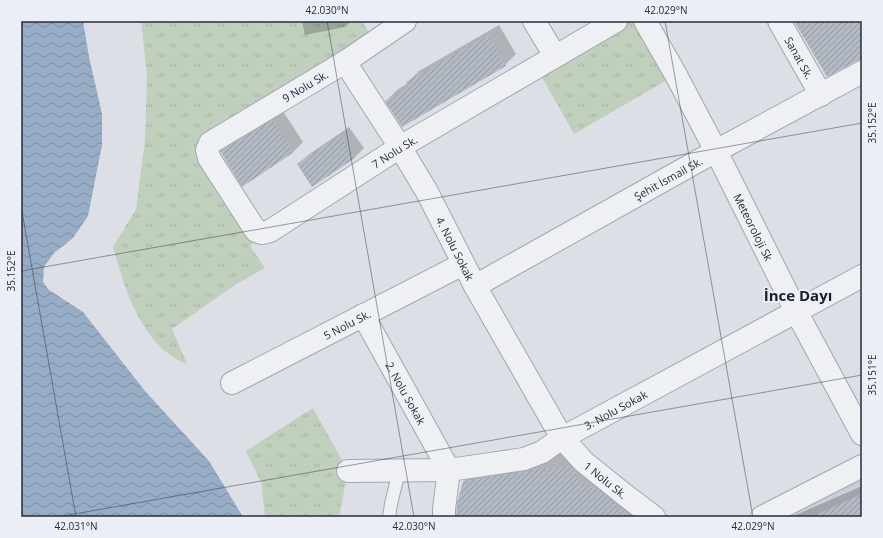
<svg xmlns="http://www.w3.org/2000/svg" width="883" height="538" font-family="'Open Sans',sans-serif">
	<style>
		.built { fill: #caced8 }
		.grass { fill: url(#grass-tufts) }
		.water { fill: url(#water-waves) }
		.shadow { fill: #0003 }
		.building { fill: url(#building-hatch) }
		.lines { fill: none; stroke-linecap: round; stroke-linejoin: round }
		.service-casing { stroke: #a2a6b0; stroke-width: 14 }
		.minor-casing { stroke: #a2a6b0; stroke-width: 24 }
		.service { stroke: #eef0f4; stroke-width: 12 }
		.minor { stroke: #eef0f4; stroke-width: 22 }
		.ticks { fill: none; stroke: #262d3c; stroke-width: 1; stroke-opacity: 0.45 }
		.labels { text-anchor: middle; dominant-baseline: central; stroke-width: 4; stroke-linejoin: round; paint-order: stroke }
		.street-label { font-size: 11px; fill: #262d3c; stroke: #ebeef4 }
		.district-label { font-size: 15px; font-weight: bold; fill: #181f2c; stroke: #ebeef4 }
		.neatline { fill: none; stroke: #262d3c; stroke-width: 1.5 }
		.ticks-label { font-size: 10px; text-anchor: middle; fill: #262d3c }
	</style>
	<defs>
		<pattern id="grass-tufts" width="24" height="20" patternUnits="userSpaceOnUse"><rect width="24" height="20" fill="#c1d0bd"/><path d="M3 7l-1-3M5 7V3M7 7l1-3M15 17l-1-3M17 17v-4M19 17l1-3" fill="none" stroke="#a6b3a3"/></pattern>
		<pattern id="water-waves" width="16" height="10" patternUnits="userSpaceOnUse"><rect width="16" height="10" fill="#97adc6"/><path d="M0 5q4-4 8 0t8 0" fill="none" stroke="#7b8da2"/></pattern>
		<pattern id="building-hatch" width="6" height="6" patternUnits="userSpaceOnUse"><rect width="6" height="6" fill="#b3b9c2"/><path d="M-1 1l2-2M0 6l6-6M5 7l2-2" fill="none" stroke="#91979f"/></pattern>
	</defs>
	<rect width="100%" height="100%" fill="#dcdfe6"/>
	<path class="built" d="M862 466V517H762Z"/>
	<path class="grass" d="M141 21H362L374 41 207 150 256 231 251 247 265 268 235 285 172 329 187 364C181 361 175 359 170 355 137 330 124 286 113 247L136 209 145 140 147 76Z
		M616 21H645L676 75 574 134 536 67Z
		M313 408 348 471 339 517H265L261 482 246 451Z"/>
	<path class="water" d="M21 21H83L89 57 102 114V145L88 216 73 238 54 253 44 267 43 282 49 290 83 312 145 391 209 461 243 517H21Z"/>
	<path class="shadow" d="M302 21H351L345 27 305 35Z
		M499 25 516 54 505 65 386 101 397 90 408 83V82L419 71Z
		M283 111 303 142 294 151 222 152 231 142Z
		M349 127 364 148 355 157 298 164 308 155Z
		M588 449 592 454V460L611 472 612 471 634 488 633 490 670 517H457L464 481 481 464 552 452Z
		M862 486V517H791Z"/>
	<path class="building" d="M794 21H862V58L827 77Z
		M488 35 506 66 402 127 385 101 409 87 406 82Z
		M273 120 294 152 242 187 220 151Z
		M340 135 355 158 312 187 297 164Z
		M571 466 576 471V477L593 488 595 487 618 505 616 507 630 517H456L457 504 463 481 526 471 534 469Z
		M862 494V517H811Z"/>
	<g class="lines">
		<defs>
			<path id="service" d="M389 517 391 504 399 471"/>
			<g id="minor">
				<path id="s1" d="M405 21 345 62 210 143 207 150 209 158 256 231 262 233 270 231 400 147 616 21"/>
				<path d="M534 21 555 56"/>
				<path id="s2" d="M645 21 676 75 716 151 796 311 862 434"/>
				<path id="s3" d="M779 21 821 95"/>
				<path id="s4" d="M345 62 400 147 427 192 475 286 562 438 584 462 625 495 654 517"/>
				<path id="s5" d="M475 286 716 151 862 72"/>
				<path id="s6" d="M363 315 449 470 444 509V517"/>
				<path id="s7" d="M232 383 463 264"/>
				<path id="s8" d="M348 471 449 470 524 459 542 452 562 438 862 276"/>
				<path d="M762 517 862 466"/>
			</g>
		</defs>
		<use href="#service" class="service-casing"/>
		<use href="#minor" class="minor-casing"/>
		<use href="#service" class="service"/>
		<use href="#minor" class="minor"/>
	</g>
	<path class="ticks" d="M327 21 414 517M665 21 753 517M21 206 76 517M21 271 862 123M57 517 862 375"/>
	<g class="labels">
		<g class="street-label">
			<text stroke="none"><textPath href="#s3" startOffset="42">Sanat Sk.</textPath></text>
			<text transform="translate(305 86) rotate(-31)">9 Nolu Sk.</text>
			<text stroke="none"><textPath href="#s1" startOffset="495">7 Nolu Sk.</textPath></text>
			<text stroke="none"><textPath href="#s5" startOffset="221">Şehit İsmail Sk.</textPath></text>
			<text stroke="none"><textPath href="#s2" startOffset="233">Meteoroloji Sk</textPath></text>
			<text stroke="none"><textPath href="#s4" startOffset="217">4. Nolu Sokak</textPath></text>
			<text stroke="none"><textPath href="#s7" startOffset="129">5 Nolu Sk.</textPath></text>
			<text stroke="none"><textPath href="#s6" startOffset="89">2. Nolu Sokak</textPath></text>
			<text stroke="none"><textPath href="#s8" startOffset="281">3. Nolu Sokak</textPath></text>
			<text stroke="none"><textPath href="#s4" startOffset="495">1 Nolu Sk.</textPath></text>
		</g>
		<g class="district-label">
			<text x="798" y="295">İnce Dayı</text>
		</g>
	</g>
	<rect width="883" height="538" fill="none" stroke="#ebeef4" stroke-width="44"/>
	<rect x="22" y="22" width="839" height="494" class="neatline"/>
	<g class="ticks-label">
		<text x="327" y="14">42.030°N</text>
		<text x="666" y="14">42.029°N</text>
		<text transform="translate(872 123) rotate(-90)" y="4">35.152°E</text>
		<text transform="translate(11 271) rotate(-90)" y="4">35.152°E</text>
		<text transform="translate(872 375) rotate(-90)" y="4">35.151°E</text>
		<text x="76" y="530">42.031°N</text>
		<text x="414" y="530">42.030°N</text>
		<text x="753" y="530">42.029°N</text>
	</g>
</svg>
